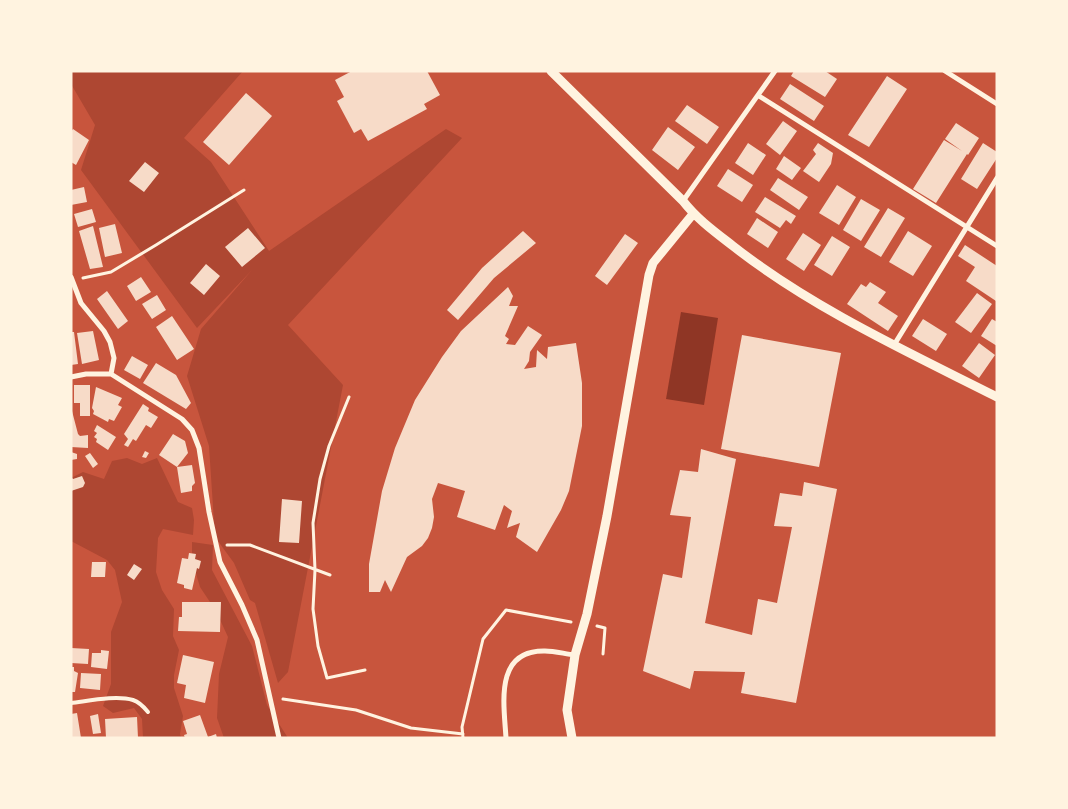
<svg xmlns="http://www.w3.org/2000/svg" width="1068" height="809" font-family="'Playfair Display',serif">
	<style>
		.green { fill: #ae4732 }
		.water { fill: #8f3625 }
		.building { fill: #f7dbc8 }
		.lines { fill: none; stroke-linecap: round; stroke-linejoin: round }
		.path { stroke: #fff3e0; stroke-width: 3 }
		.service { stroke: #fff3e0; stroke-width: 4 }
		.minor { stroke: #fff3e0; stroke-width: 5 }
		.tertiary { stroke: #fff3e0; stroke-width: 9 }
	</style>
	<rect width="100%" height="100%" fill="#c8553d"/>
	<path class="green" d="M71 71H243L184 138 211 162 269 251 446 129 462 138 288 325 343 385 288 672 278 683 255 603 250 600 234 563 215 537 209 446 187 376 201 329 252 270 197 328 81 170 95 125 71 84Z
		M127 458 142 464 157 458 178 502 192 508 194 520 193 535 163 529 158 538 156 572 162 590 174 609 173 636 179 650 174 675V688L183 716 180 734 181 738H143L142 719 134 708 113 713 103 706 111 684V632L122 602 115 570 107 560 71 541V478L83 472 104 479 112 461Z
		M192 542 213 545 212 570 252 646 267 705 288 738H224L217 718 219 674 228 637 216 611 200 587 192 560Z"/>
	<path class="water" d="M681 312 718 318 704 405 666 399Z"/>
	<path class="building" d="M352 71H427L440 95 424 104 427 109 368 141 361 129 354 133 337 101 344 97 335 80Z
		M794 71H825L837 79 825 97 791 76Z
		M887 76 907 89 869 147 848 135Z
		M790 84 824 106 814 121 780 99Z
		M246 93 272 116 229 165 203 142Z
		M687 105 719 127 707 144 675 121Z
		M783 121 797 131 780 155 766 144Z
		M956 123 979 138 968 155 967 154 936 203 913 189 944 140 962 151 945 139Z
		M668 127 695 147 678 170 652 150Z
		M73 129 89 140 76 165 71 162V132Z
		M748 143 766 155 753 175 735 163Z
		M818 143 833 153 831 164 819 182 803 171 816 154 813 150Z
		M983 143 997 152V158L977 189 961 179Z
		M784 156 801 168 792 180 776 169Z
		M145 162 159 173 144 192 129 181Z
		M728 169 753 185 742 202 717 186Z
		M778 178 808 197 799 210 770 190Z
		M837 185 856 197 839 225 819 213Z
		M84 187 87 202 71 205V190Z
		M765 197 796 216 791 224 786 220 780 228 755 212Z
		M861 199 880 210 861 241 843 230Z
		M888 208 905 218 881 257 864 247Z
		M92 209 96 222 78 227 74 214Z
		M757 218 778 232 768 248 747 234Z
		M115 224 122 253 105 257 99 228Z
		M93 226 103 267 90 269 79 231Z
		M248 228 265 248 242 267 225 247Z
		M523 231 536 243 494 278 458 320 447 310 482 268Z
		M908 231 932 246 913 276 889 262Z
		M803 233 821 245 804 271 786 259Z
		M625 234 638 243 607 285 595 276Z
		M832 236 850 247 832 276 814 265Z
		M965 245 997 266 996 301 966 281 975 267 958 256Z
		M206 264 220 276 204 295 190 283Z
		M141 277 151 292 136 301 127 286Z
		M870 282 886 292 878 303 898 316 888 331 847 304 861 284 866 287Z
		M508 287 513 296 509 306H518L505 336 509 339 506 344 515 345 528 326 542 335 530 352 529 361 524 369 536 367 537 350 547 359 548 347 576 343 582 383V426L569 491 561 510 537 552 516 537 520 523 507 528 512 511 504 505 495 530 457 517 465 491 438 483 432 499 434 517 432 528 428 538 422 546 407 557 391 592 385 580 380 592H369V564L382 491 395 448 415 400 442 357 461 331Z
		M107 291 128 321 118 329 97 299Z
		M977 293 992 304 971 333 955 322Z
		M157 295 166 310 152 319 142 304Z
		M172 316 194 349 177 360 156 327Z
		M923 319 947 334 936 351 912 336Z
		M992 319 997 322V346L981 336Z
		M93 331 99 360 82 364 77 333Z
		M71 332H74L78 364 71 365Z
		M742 335 841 353 819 467 721 449Z
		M979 343 995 355 979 378 962 366Z
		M132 356 148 365 140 379 124 370Z
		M156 363 176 375 191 403 186 409 143 383Z
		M74 385H90V416H80V403H74Z
		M96 387 122 398 118 405 122 407 114 421 109 419 108 422 93 414 94 411 92 408Z
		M143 404 149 408 148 411 158 417 151 428 146 425 136 441 133 439 128 447 124 445 128 439 124 434Z
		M72 411 78 434 80 436 88 435V448L71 447Z
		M97 425 116 437 108 450 96 442 97 439 94 437 97 433 94 431Z
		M173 434 185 441 188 453 177 467 159 455Z
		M701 449 736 459 705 623 752 635 758 599 777 603 792 527 774 526 780 493 802 496 804 482 837 489 796 703 741 693 745 672 694 671 690 689 643 671 663 574 682 578 691 517 670 515 680 470 698 472Z
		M145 451 149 453 146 458 142 457Z
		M71 452 77 454V459L71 460Z
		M90 453 98 464 93 468 85 456Z
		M192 465 195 483 192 486V491L181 493 177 467Z
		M82 476 85 483 83 487 71 491V477L73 479Z
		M282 499 302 501 299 543 279 542Z
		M189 553 196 554 195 559 201 561 199 569 197 568 192 590 184 588V585L177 583 182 558 188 559Z
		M92 562H106L105 577H91Z
		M134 564 142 569 134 580 127 575Z
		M182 602H221L220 632 178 631 179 617H182Z
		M71 648 89 649 88 664 71 663Z
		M101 650 109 651 107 669 91 667 92 653H101Z
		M183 655 214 662 205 703 184 698 186 685 177 683Z
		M71 667H74V671L78 673 75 692H71Z
		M81 673 101 674 100 690 80 688Z
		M77 713 81 738H71V714Z
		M98 714 101 733 93 734 90 716Z
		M200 715 208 737 216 734 217 738H185L184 735 187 734 183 721Z
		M137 717 138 738H106L105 719Z"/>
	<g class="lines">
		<path class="path" d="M83 278 111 272 156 245 244 190
			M349 397 329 446 320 479 313 523 315 570 313 609 318 646 327 678 365 670
			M227 545H250L330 575
			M597 626 605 628 603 654
			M283 699 356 710 411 728 463 734
			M463 738 462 727 483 639 506 610 571 622"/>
		<path class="service" d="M71 703C88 701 116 695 133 700 139 702 144 707 148 712"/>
		<path class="minor" d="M945 71 997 104
			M759 96 997 246
			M683 201 775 71
			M71 277 81 303 104 331 110 342 114 358 111 374
			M894 345 997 178
			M71 377 86 374H111L182 419 192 430 199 448 209 512 220 562 242 605 257 640 279 738
			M506 738C504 704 494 650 545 651 555 651 565 654 575 655"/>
		<path class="tertiary" d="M551 71 683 201C697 219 715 232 733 246 812 308 908 352 997 397
			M572 738 567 710 575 655 587 614 607 516 649 275 653 263 693 214"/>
	</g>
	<rect width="1068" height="809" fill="none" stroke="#fff3e0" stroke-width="145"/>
</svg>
